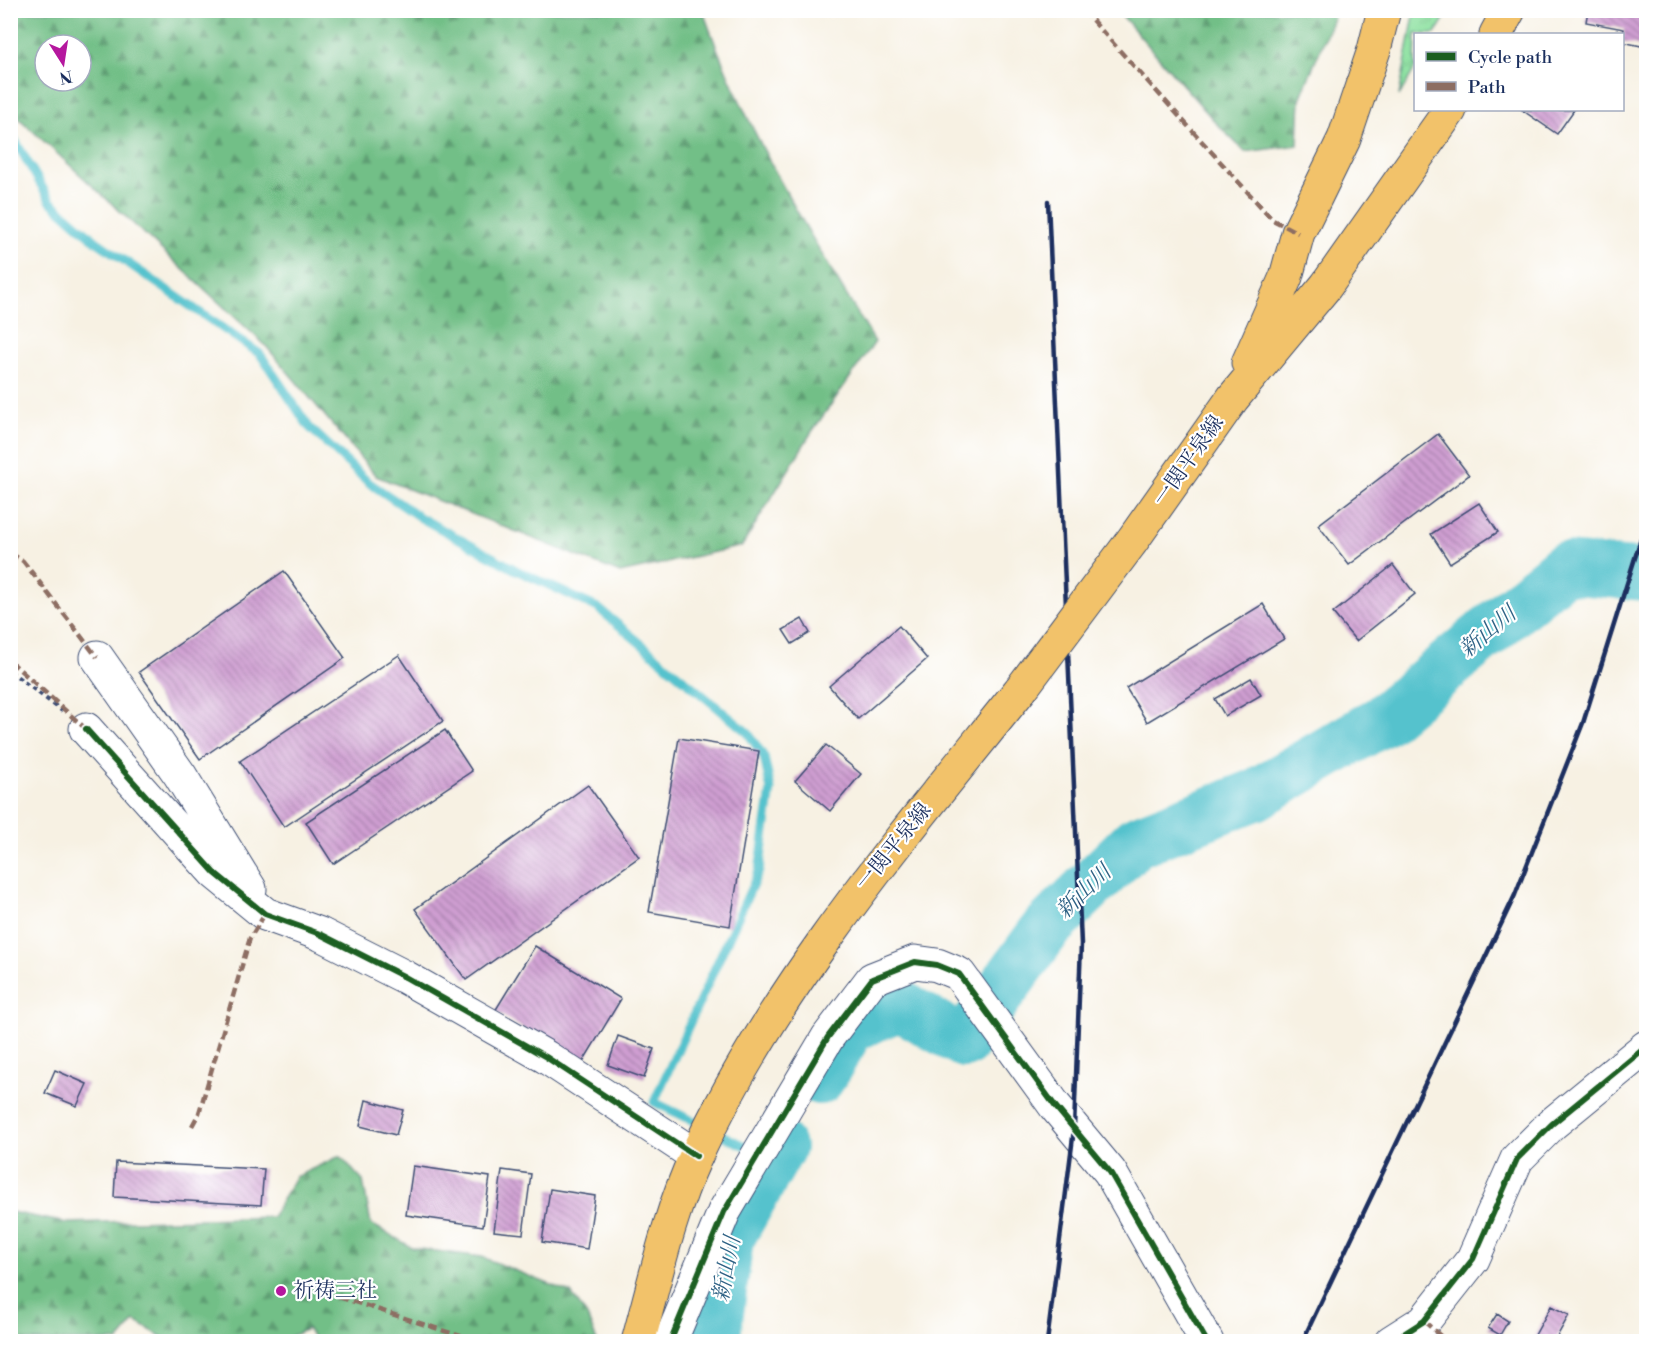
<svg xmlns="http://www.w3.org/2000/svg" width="1657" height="1352" font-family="'Libre Bodoni','Noto Serif JP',serif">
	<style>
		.grass { fill: url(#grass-tufts); stroke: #548880; stroke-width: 1.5 }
		.forest { fill: url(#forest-firs); stroke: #467772; stroke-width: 1.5; fill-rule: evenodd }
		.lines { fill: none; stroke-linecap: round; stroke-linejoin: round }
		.stream { stroke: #55c2cd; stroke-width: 9 }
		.river { stroke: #55c2cd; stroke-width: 52 }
		.building { fill: url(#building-back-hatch) }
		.minor-casing { stroke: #3c4c72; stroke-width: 35 }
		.major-casing { stroke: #3c4c72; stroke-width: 35 }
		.path { stroke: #3c4c72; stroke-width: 4; stroke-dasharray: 4.5 4.5; stroke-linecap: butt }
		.minor { stroke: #fff; stroke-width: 33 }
		.major { stroke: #f2c26a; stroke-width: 33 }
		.rail { stroke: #1b2f5e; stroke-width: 4.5 }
		.major-bridge-casing { stroke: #3c4c72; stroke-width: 35; stroke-linecap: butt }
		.major-bridge { stroke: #f2c26a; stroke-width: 33 }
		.quiet { stroke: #8d6e63; stroke-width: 4.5; stroke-dasharray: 9 4.5; stroke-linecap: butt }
		.cycleway-casing { stroke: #fff; stroke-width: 10 }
		.cycleway { stroke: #1b5e20; stroke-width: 6 }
		.poi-dot { fill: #b5179e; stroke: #fff; stroke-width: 2 }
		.labels { text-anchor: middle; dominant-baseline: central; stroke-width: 4.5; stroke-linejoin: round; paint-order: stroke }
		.street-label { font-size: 21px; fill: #1b2f5e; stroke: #fff }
		.poi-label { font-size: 21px; fill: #1b2f5e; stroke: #fff; text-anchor: start }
		.water-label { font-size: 22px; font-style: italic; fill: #2f6285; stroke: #fff }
	</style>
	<defs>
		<pattern id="grass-tufts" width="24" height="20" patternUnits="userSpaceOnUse" patternTransform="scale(1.5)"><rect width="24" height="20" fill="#8ee1a1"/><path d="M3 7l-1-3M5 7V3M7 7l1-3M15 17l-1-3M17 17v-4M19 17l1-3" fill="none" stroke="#7ac18d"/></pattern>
		<pattern id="forest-firs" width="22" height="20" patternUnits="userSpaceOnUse" patternTransform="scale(1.5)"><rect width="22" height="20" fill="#72bf87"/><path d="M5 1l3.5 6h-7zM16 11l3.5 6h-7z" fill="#5d9c72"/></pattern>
		<pattern id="building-back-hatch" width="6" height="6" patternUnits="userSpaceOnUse" patternTransform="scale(1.5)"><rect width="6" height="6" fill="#cf9ed1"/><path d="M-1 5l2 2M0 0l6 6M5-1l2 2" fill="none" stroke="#a781ad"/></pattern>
	</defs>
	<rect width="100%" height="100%" fill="#fff"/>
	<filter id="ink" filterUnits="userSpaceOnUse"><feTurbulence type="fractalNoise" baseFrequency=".0167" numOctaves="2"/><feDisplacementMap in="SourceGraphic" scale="12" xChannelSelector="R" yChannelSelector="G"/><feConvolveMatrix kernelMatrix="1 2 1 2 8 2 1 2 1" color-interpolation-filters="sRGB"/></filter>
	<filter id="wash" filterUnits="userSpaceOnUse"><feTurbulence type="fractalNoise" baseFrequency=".008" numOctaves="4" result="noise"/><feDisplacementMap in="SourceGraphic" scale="24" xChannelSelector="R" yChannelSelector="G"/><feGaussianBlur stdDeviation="1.35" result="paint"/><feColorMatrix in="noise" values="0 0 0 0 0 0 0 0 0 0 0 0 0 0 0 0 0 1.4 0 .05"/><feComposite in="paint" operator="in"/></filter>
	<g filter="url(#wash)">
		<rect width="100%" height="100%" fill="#f7f1e3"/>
		<path class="grass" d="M1415 10 1449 11 1435 34H1416L1415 68 1399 96Z"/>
		<path class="forest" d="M10 11H703C744 128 810 236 875 342L811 433 742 546 620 573 376 476 265 345 11 111ZM45 45H81V81H45Z
			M1118 11H1336L1300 99 1298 145 1245 152 1217 124Z
			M340 1156 363 1181 371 1224 413 1248 482 1257 571 1293 587 1316 597 1341 317 1342 307 1329 281 1341H169L135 1321 118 1341H11V1212L67 1223 272 1217 295 1177Z"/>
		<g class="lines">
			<path class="stream" d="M10 132 51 202 96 241 260 354 309 427 368 482 421 518 516 570 598 608 748 733 764 757 771 790 759 871 654 1102 753 1150"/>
			<path class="river" d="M819 1079 850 1027 899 1005 964 1042 1046 929 1135 842 1255 795 1383 720 1564 568 1646 575
				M714 1342 728 1239 780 1147"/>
		</g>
		<g id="blocks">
			<path class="building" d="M1588 10H1627L1646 15V47L1622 42 1624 29 1586 22Z
				M1522 110H1574L1557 134Z
				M1438 434 1469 475 1349 565 1318 525Z
				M1479 503 1498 532 1450 563 1431 534Z
				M1393 565 1415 594 1356 641 1333 613Z
				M284 571 345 658 200 759 139 672Z
				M1263 604 1284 639 1147 722 1126 688Z
				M802 619 810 633 792 644 783 630Z
				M899 626 927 659 858 719 829 686Z
				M399 655 443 721 284 827 240 761Z
				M1251 678 1261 695 1225 716 1215 699Z
				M445 730 472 771 333 864 306 822Z
				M679 738 759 751 730 926 649 912Z
				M826 745 861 774 830 811 795 781Z
				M588 785 639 857 466 980 415 909Z
				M535 946 621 999 581 1065 495 1011Z
				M618 1036 654 1049 644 1078 608 1065Z
				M55 1070 87 1084 77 1106 45 1093Z
				M366 1100 403 1110 396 1135 360 1126Z
				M116 1162 264 1169 261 1205 114 1197Z
				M413 1166 490 1177 483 1226 406 1215Z
				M502 1170 531 1174 523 1234 494 1231Z
				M550 1189 595 1196 587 1249 542 1242Z
				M1551 1306 1569 1315 1554 1342H1547L1535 1335Z
				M1497 1314 1508 1321 1500 1335 1488 1328Z"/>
		</g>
	</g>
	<g filter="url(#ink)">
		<use href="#blocks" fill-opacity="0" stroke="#3c4c72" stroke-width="1.5"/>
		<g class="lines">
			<defs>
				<path id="minor" d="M97 657 180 775 250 889
					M86 729 215 873 265 914 320 934 405 977 546 1057 696 1156
					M670 1342 724 1212 828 1037 872 979 915 962 937 965 959 974 1055 1106 1110 1172 1207 1342
					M1391 1342 1424 1321 1473 1259 1517 1159 1552 1124 1646 1047"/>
				<path id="major" d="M1496 34 1509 10
					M1248 363 1286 277 1298 233 1344 139 1374 50 1384 10
					M1132 541 1233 398 1326 286 1450 110
					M638 1342C655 1280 669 1214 696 1156 775 985 904 835 1021 689"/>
			</defs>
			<use href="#minor" class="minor-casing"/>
			<use href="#major" class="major-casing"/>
			<path class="path" d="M10 671 62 711"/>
			<use href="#minor" class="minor"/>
			<use href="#major" class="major"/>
			<path class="rail" d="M1047 1342 1074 1129 1081 944 1048 201
				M1302 1342 1515 895 1583 723 1646 523"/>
			<defs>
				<path id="major-bridge" d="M1021 689 1132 541"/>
			</defs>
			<use href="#major-bridge" class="major-bridge-casing"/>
			<use href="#major-bridge" class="major-bridge"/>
			<path class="quiet" d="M1083 10 1273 220 1298 233
				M10 553 23 561 97 657
				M10 661 86 729
				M192 1126 199 1113 250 938 265 914
				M339 1297 479 1342
				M1424 1321 1447 1342"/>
			<defs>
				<path id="cycleway" d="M86 729 215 873 265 914 320 934 405 977 546 1057 696 1156
					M670 1342 724 1212 828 1037 872 979 915 962 937 965 959 974 1055 1106 1110 1172 1207 1342
					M1391 1342 1424 1321 1473 1259 1517 1159 1552 1124 1646 1047"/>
			</defs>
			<use href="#cycleway" class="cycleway-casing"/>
			<use href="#cycleway" class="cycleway"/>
		</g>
	</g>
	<circle class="poi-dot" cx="281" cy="1291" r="6"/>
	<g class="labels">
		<g class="street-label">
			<text transform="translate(1189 461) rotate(-55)">一関平泉線</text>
			<text transform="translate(894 847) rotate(-51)">一関平泉線</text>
		</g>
		<g class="poi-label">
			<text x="293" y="1291">祈祷三社</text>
		</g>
		<g class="water-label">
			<text transform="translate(1488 632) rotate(-40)">新山川</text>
			<text transform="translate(1084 892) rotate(-44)">新山川</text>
			<text transform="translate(727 1269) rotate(-79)">新山川</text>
		</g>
	</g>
	<rect width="1657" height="1352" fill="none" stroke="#fff" stroke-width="36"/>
	<rect x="1414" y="33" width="210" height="78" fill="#ffffff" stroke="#a4acbf" stroke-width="1.5"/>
	<rect x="1426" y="52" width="30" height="9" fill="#1b5e20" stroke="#a4acbf" stroke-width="1.5"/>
	<text x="1468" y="63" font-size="18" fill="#1b2f5e">Cycle path</text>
	<rect x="1426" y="82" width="30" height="9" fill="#8d6e63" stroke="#a4acbf" stroke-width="1.5"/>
	<text x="1468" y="93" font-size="18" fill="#1b2f5e">Path</text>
	<g transform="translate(63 63) rotate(168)"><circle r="28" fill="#ffffff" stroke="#a4acbf" stroke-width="1.5"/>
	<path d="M0-4.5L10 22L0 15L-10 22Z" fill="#b5179e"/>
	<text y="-9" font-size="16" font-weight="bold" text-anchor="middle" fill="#1b2f5e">N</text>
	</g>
</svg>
